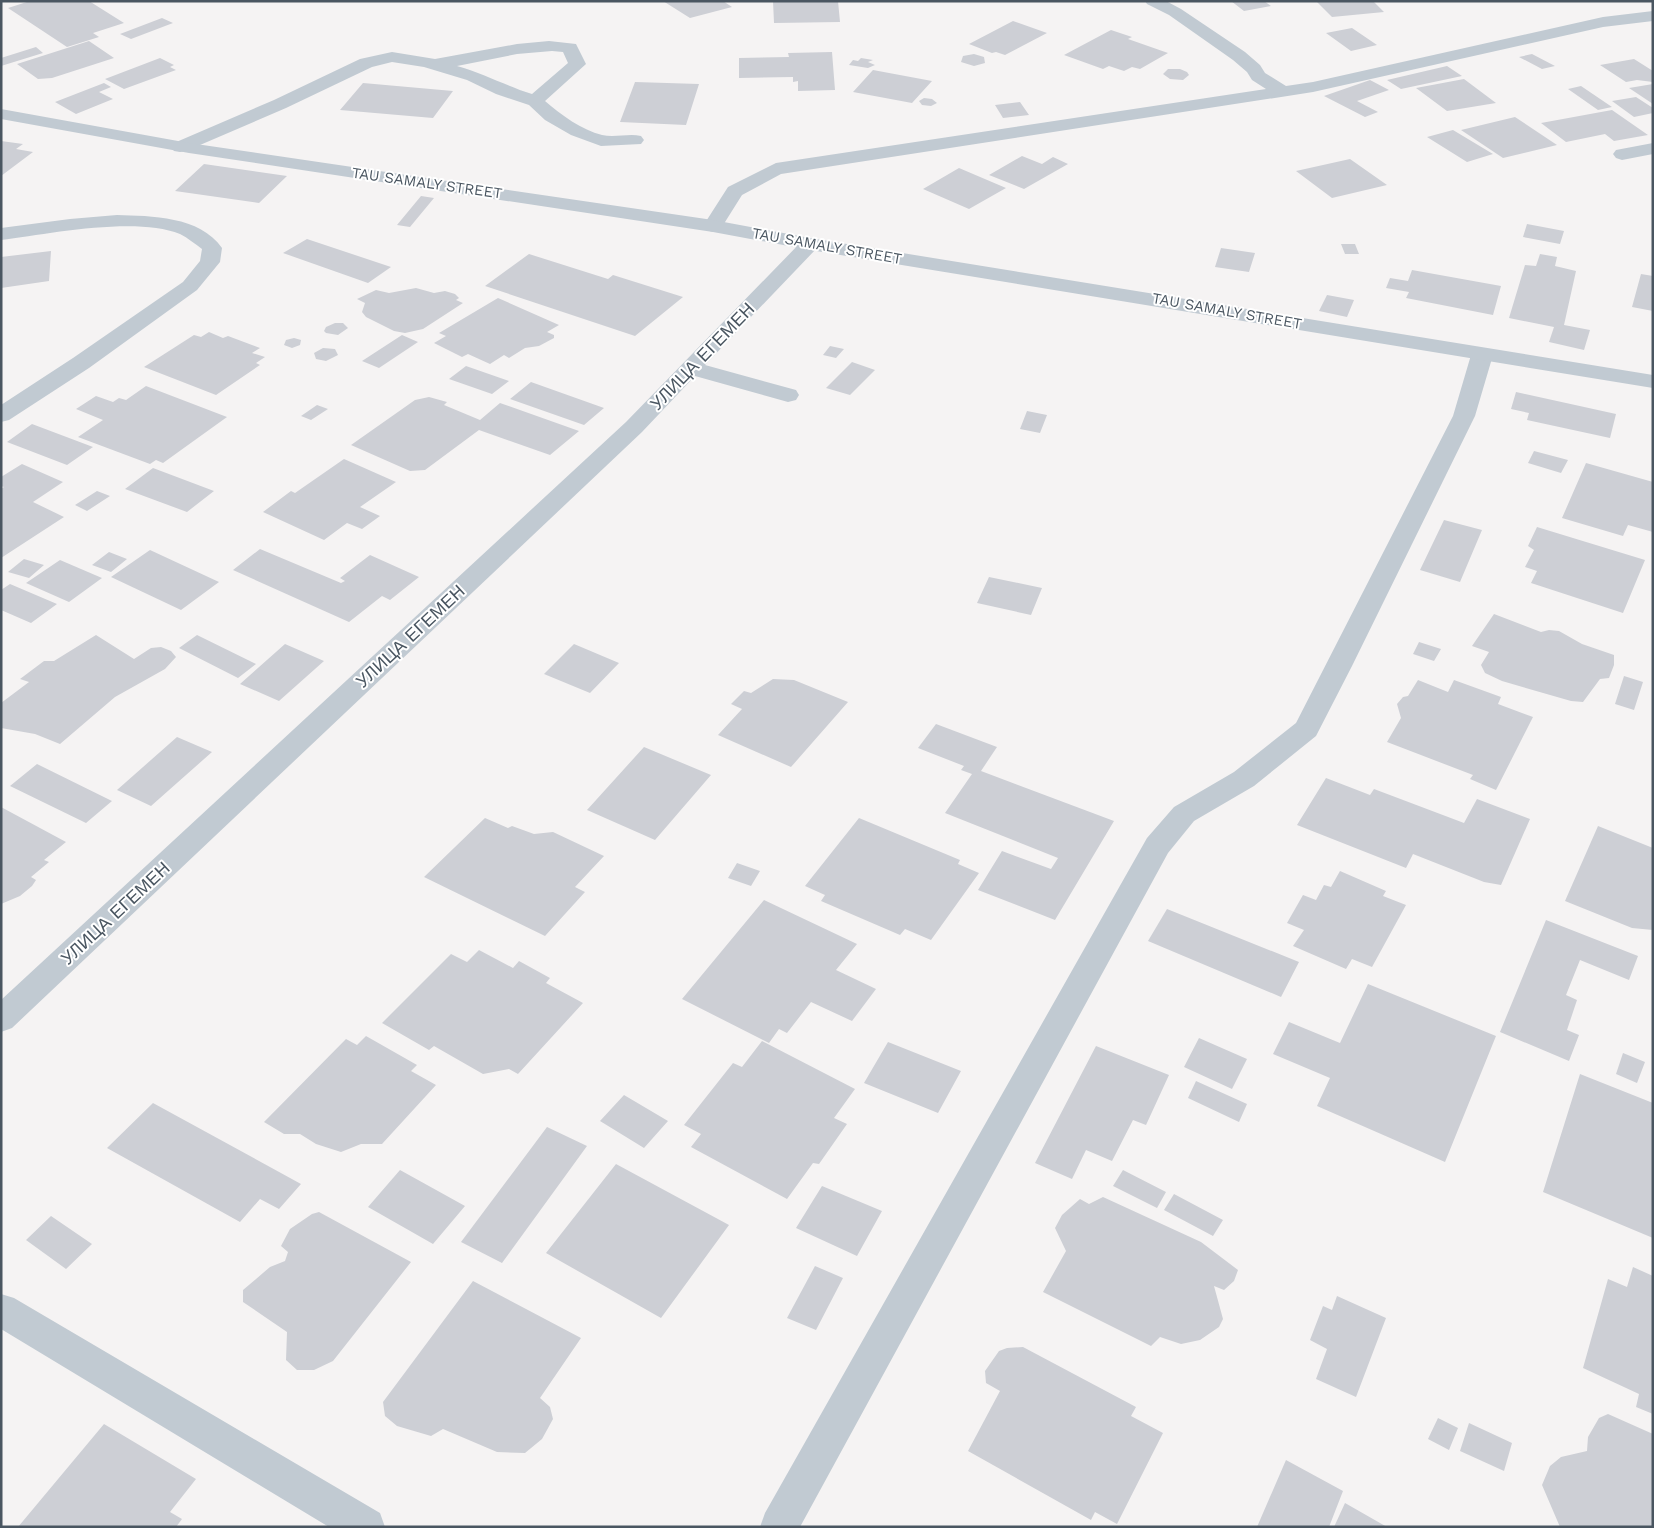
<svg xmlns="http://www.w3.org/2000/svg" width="1654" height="1528" font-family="'Work Sans',sans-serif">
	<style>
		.building { fill: #cdcfd5 }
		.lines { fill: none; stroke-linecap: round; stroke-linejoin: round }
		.minor { fill: #c1cad2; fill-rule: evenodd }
		.tertiary { fill: #c1cad2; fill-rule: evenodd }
		.labels { text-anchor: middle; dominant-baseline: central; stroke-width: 4; stroke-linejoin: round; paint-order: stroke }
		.far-street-label { font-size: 15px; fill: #4a5661; stroke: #fff }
		.street-label { font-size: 18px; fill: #4a5661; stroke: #fff }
	</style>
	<rect width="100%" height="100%" fill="#f5f3f3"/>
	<path class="building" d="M30 1H89L124 23 93 33 99 37 67 47 8 8Z
		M663 1H723L732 7 690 18Z
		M773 1H838L840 22 774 23Z
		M1231 1H1264L1271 6 1244 11Z
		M1316 1H1373L1384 12 1332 17Z
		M162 18 173 23 131 39 120 34Z
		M1013 21 1047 33 1005 55 996 52 992 53 969 44Z
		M1352 28 1377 45 1351 51 1326 33Z
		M1111 30 1132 37 1128 39 1168 53 1140 69 1132 67 1124 71 1109 66 1103 69 1064 55Z
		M89 41 114 58 52 78 38 79 17 64Z
		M36 47 43 53 1 66V58Z
		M832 52 835 90 798 91V81L793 82V77L739 78V58L789 57 788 53Z
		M974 54 984 57 985 63 974 66 961 62 963 56Z
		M1532 54 1555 66 1542 69 1519 57Z
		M160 58 174 65 170 67 176 70 124 89 105 79Z
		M861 58 873 60 868 62 875 65 868 68 849 65 853 60 858 61Z
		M1634 59 1653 71V82L1637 80 1626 82 1600 65Z
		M1447 66 1462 76 1401 89 1387 80Z
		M1168 69H1180L1187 72 1189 75 1183 80 1170 79 1163 74Z
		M873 70 932 81 912 103 853 92Z
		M1464 79 1496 103 1447 111 1416 88Z
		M1370 80 1389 90 1357 101 1378 112 1365 117 1324 96Z
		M635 82 699 84 686 125 620 122Z
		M104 83 111 87 99 92 113 99 76 114 55 102Z
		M363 83 453 91 433 118 340 110Z
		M1653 84V104L1629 88Z
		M1581 86 1612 107 1598 110 1568 89Z
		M1636 97 1653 108V113L1634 117 1612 101Z
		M924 98 932 99 937 103 931 106 922 105 919 101Z
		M1020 102 1029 115 1003 118 995 105Z
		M1612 110 1648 135 1614 141 1605 134 1566 142 1541 123Z
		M1515 117 1557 145 1503 158 1461 130Z
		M1453 130 1493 154 1467 162 1427 137Z
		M1 141 23 144 16 149 33 152 1 176Z
		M1022 156 1042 164 1053 157 1068 164 1024 189 989 175Z
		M1350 159 1387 185 1332 198 1296 171Z
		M204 164 287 176 259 203 175 191Z
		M959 168 1006 188 969 209 923 189Z
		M421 196 434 198 410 227 397 225Z
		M1527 224 1564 231 1560 244 1523 237Z
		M307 239 391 267 368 283 283 253Z
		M1341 244H1355L1359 254H1345Z
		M1221 248 1255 253 1249 272 1215 267Z
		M51 251 49 281 1 288V257Z
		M529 254 608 279 613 275 683 297 635 336 485 286Z
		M1540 254 1557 257 1555 266 1576 271 1564 325 1590 330 1584 350 1549 342 1554 327 1509 318 1525 265 1536 266Z
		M1412 270 1501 286 1493 315 1406 298 1409 292 1386 288 1390 278 1408 281Z
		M1641 274 1653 276V311L1632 307Z
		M416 288 434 293 445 291 455 294 459 298 456 300 463 303 423 329 405 333 394 331 366 317 362 312 365 303 357 299 376 290 389 293Z
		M1327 295 1354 300 1347 317 1319 311Z
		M498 298 559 325 547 332 554 335V338L539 346 525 348 509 358 504 355 490 364 468 354 462 357 434 343 446 336 439 333Z
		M335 323H343L348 328 338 335 326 333 324 331 326 327Z
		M209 332 223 338 228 336 260 348 252 353 265 357 256 363 260 365 216 395 144 367 194 335 201 337Z
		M402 335 418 342 379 368 362 361Z
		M294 338 301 340 300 345 292 348 284 345 286 340Z
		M830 346 844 349 836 358 823 355Z
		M323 348 335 349 338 355 326 361 316 359 314 353Z
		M852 362 875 370 850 395 826 388Z
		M466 366 509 381 492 394 449 379Z
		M531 382 604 408 584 425 510 399Z
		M146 386 227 417 163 463 156 460 150 464 78 437 103 420 76 409 96 396 113 402 119 398 126 400Z
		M1516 392 1616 414 1610 438 1527 420 1529 413 1511 409Z
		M429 397 447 402 444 405 480 420 500 403 579 431 550 455 479 430 425 470 410 471 351 445 415 400Z
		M317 405 328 409 311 420 301 416Z
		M1027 411 1047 415 1040 433 1020 429Z
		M32 424 93 447 67 465 7 442Z
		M1534 451 1568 460 1561 473 1528 463Z
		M344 459 396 482 360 507 380 516 362 529 347 523 324 540 263 512 291 491 295 493Z
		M1586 463 1653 482V532L1628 525 1623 536 1562 518Z
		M22 464 63 482 33 502 64 517 1 558V489L4 487 1 486V477Z
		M153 468 214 491 187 512 125 489Z
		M97 491 110 496 87 511 75 505Z
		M1444 520 1482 530 1460 582 1420 570Z
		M1537 527 1645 560 1623 613 1531 583 1537 571 1525 567 1534 550 1528 546Z
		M260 549 341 583 345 581 340 578 370 555 419 577 390 600 382 596 349 622 233 570Z
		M150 550 219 582 181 610 111 577Z
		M109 552 127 559 111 572 92 565Z
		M24 559 44 565 29 578 8 572Z
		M60 560 102 578 69 602 26 583Z
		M989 577 1042 588 1031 615 977 603Z
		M10 584 57 604 31 623 1 610V590Z
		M1494 614 1541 632 1549 630 1559 631 1582 644 1614 655V665L1609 678 1600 679 1583 702 1571 701 1502 681 1485 673 1481 665 1489 652 1472 646Z
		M96 635 134 659 151 648 161 647 171 651 176 657 165 669 115 697 60 744 35 734 1 728V703L29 682 20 679 44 661H54Z
		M197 635 256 664 238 678 179 648Z
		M1419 642 1441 649 1434 661 1413 654Z
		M285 644 324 661 279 701 240 684Z
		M574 644 619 663 590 693 544 674Z
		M1624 676 1643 682 1634 710 1615 704Z
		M773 679 794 680 848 702 791 767 718 735 742 709 731 704 744 691 751 693Z
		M1418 680 1448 692 1454 680 1501 697 1498 704 1533 717 1496 790 1470 779 1473 775 1387 742 1401 718 1397 704 1403 697 1408 696Z
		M936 724 997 747 981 771 1114 821 1055 920 978 890 1002 851 1051 869 1058 858 945 813 972 774 961 770 964 766 918 748Z
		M177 737 212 752 151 806 117 790Z
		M644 747 711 775 655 840 587 810Z
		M37 764 112 801 86 823 10 786Z
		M1326 778 1370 795 1374 789 1464 823 1477 799 1530 819 1501 885 1484 882 1413 854 1406 868 1297 825Z
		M1 807 66 842 44 860 49 862 31 877 36 880 32 886 20 896 1 904Z
		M485 818 508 828 512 826 534 834 553 832 604 856 575 887 585 892 545 936 424 877Z
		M859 818 960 860 958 864 979 873 931 940 905 929 900 935 821 901 825 895 805 886Z
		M1598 826 1653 848V930L1632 928 1565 901Z
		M737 863 760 871 751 886 728 878Z
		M1340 871 1386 891 1383 896 1406 905 1372 967 1352 959 1346 969 1293 946 1304 930 1287 923 1303 895 1316 900 1324 885 1331 887Z
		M764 900 857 944 836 970 876 989 852 1021 811 1002 787 1033 779 1029 769 1043 682 999Z
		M1167 909 1299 962 1281 997 1148 941Z
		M1546 920 1638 956 1629 980 1580 960 1566 995 1577 1000 1567 1030 1579 1035 1569 1061 1500 1032Z
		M479 950 513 968 519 961 550 978 546 983 583 1003 518 1074 509 1069 483 1074 434 1046 429 1050 382 1023 451 954 467 962Z
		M1368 984 1496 1036 1445 1162 1317 1106 1330 1078 1273 1054 1289 1022 1340 1043Z
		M366 1036 417 1065 411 1071 436 1085 382 1144H361L341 1152 316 1144 300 1134H284L264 1122 346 1039 357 1045Z
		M1199 1038 1247 1059 1232 1089 1184 1067Z
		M762 1041 855 1089 834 1118 847 1124 819 1164 813 1163 787 1199 691 1147 701 1134 684 1125 733 1063 742 1067Z
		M888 1042 961 1071 938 1113 864 1083Z
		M1096 1046 1169 1075 1146 1125 1133 1120 1112 1161 1086 1150 1072 1179 1035 1163Z
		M1623 1053 1645 1062 1637 1083 1616 1074Z
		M1580 1074 1653 1103V1238L1543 1192Z
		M1196 1081 1247 1104 1239 1122 1188 1098Z
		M624 1095 668 1121 644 1148 600 1121Z
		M153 1103 301 1184 279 1209 260 1199 240 1222 107 1148Z
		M547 1127 587 1146 502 1263 461 1242Z
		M616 1164 729 1225 661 1318 546 1253Z
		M400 1170 465 1206 433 1244 368 1207Z
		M1123 1170 1166 1192 1157 1208 1113 1186Z
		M822 1186 882 1211 857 1256 796 1228Z
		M1174 1194 1223 1220 1213 1236 1164 1210Z
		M1103 1197 1201 1242 1238 1270 1234 1281 1224 1290 1214 1286 1223 1319 1219 1327 1200 1340 1181 1344 1160 1337 1151 1346 1043 1292 1066 1251 1055 1228 1062 1215 1080 1199 1089 1204Z
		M319 1212 411 1262 333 1361 314 1370H297L286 1360 287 1332 243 1302V1290L270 1267 285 1261 288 1252 281 1246 290 1229 312 1214Z
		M51 1216 92 1244 66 1269 26 1240Z
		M815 1266 843 1278 816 1330 787 1318Z
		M1633 1267 1653 1276V1414L1636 1407 1639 1394 1583 1368 1608 1279 1627 1287Z
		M473 1281 581 1338 540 1398 550 1407 553 1419 542 1439 525 1453 497 1452 443 1429 431 1436 397 1426 385 1416 383 1402Z
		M1337 1296 1386 1318 1356 1397 1316 1379 1327 1349 1310 1340 1323 1306 1332 1310Z
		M1023 1347 1136 1407 1131 1416 1163 1433 1117 1524 1095 1512 1091 1520 968 1451 1000 1391 986 1383 985 1371 999 1351 1007 1348Z
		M1608 1414 1653 1434V1527H1560L1542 1485 1550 1466 1561 1457 1587 1451 1588 1437 1599 1418Z
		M1438 1418 1458 1428 1449 1450 1428 1439Z
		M1469 1423 1512 1443 1504 1471 1460 1451Z
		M104 1424 196 1479 170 1512 182 1519 176 1527H18Z
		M1286 1460 1343 1491 1329 1527H1257Z
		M1345 1503 1387 1527H1334Z"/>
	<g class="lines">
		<path class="minor" d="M1145 1H1166L1181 9 1245 52 1260 65 1265 73 1286 86 1313 82 1603 17 1653 11V21L1603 27 1313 92 781 174 742 195 720 230 713 232 706 230 703 226 728 187 776 163 1266 89 1252 80 1247 72 1233 60 1169 15 1147 4Z
			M549 41 576 44 586 64 545 101C561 115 582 130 602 135 615 138 629 133 641 136L644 140 641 144 601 146 571 135 545 120 529 105 496 94 467 80 424 67 392 62 372 67 286 108 186 151 180 152 174 151 171 147 174 143 274 100 360 59 392 52 435 59 517 44ZM552 51 563 52 568 63 532 94C506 86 483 73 457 66L517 54Z
			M1653 143V154L1622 160 1616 158 1613 154 1616 150Z
			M117 215C151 216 200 216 222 248L220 262 197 290 89 368 9 420 1 422V405L73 358 183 282 200 261 202 249C195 244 188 238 180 234 136 216 48 234 1 240V228L70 219Z
			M810 238 817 240 820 244 817 248 705 365 796 390 799 395 796 400 788 402 695 376 642 432 12 1028 1 1032V1000L626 422 803 240Z
			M1482 349 1490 350 1493 355 1475 416 1352 666 1316 736 1254 786 1194 821 1168 853 800 1527H760L765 1513 1147 838 1174 807 1234 772 1296 723 1453 416 1471 355 1474 350Z
			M1 1294 14 1298 380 1513 385 1527H329L1 1329Z"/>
		<path class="tertiary" d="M1 109 189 143 713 220 810 238 1653 375V388L810 250 713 232 189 153 1 119Z"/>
	</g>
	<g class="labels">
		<g class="far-street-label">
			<text transform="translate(427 183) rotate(8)">TAU SAMALY STREET</text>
			<text transform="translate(827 246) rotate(10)">TAU SAMALY STREET</text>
			<text transform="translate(1227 311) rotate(10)">TAU SAMALY STREET</text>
		</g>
		<g class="street-label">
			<text transform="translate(702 356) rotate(-46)">УЛИЦА ЕГЕМЕН</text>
			<text transform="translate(410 636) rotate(-43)">УЛИЦА ЕГЕМЕН</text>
			<text transform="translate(115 913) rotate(-43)">УЛИЦА ЕГЕМЕН</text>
		</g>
	</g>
	<rect width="1654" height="1528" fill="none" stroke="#4a5661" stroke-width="5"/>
</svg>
